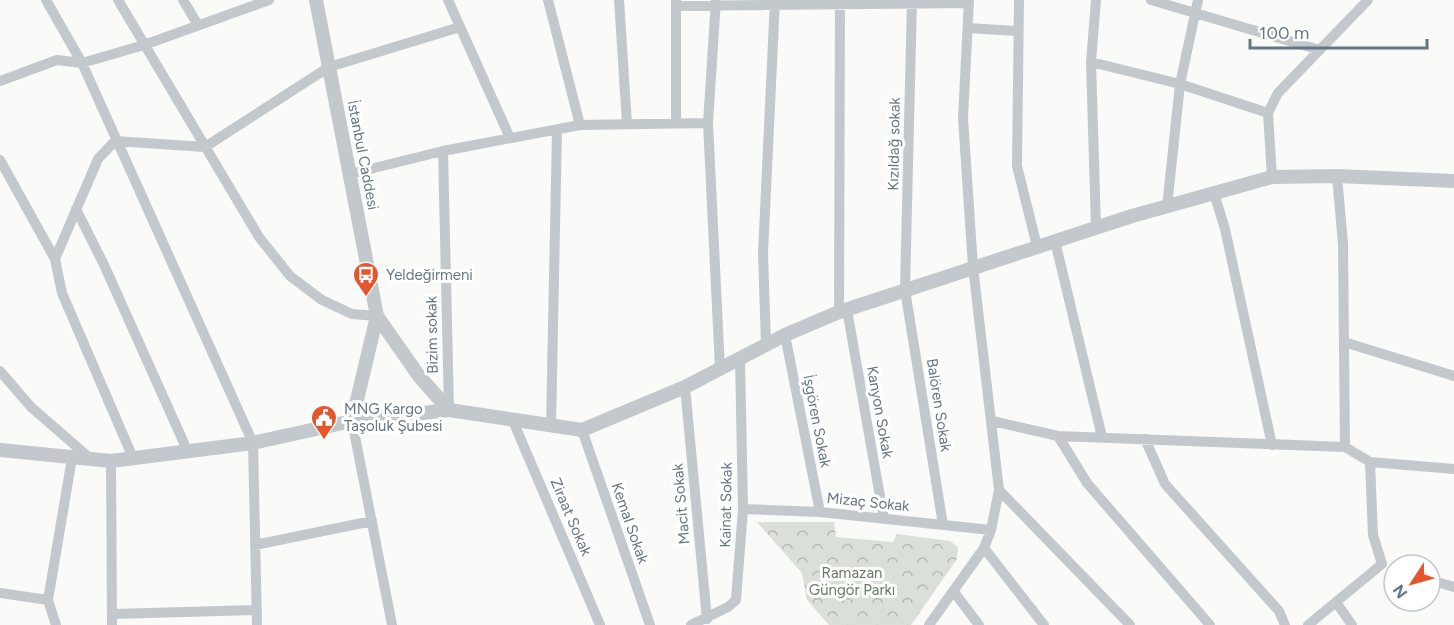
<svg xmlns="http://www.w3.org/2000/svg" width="1454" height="625" font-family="Figtree,sans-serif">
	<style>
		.park { fill: url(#park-crowns) }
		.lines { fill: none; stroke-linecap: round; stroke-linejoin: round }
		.minor { stroke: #c3c8cc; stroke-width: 10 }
		.tertiary { stroke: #c3c8cc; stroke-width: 14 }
		.labels { text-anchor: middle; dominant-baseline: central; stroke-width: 6; stroke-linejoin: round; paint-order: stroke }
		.street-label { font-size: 15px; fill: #657683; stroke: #fff }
		.poi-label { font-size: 15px; fill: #657683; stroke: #fff; text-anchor: start }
		.park-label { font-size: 15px; fill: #687a64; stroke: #fff }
	</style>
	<defs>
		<pattern id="park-crowns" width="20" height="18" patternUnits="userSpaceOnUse" patternTransform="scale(1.5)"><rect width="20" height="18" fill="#dadfd7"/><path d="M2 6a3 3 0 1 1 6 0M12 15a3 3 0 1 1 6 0" fill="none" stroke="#b4b9b4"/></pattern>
	</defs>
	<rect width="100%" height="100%" fill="#fafaf8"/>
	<path class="park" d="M757 522H834L836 537 893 542 897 534 950 541 958 547 957 559 911 625H829L807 600 802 573Z"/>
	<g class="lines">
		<path class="minor" d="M46 0 82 63 253 443 257 625
			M118 0 259 237 290 276 322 300 352 314 377 316
			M183 0 198 25
			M448 0 510 138
			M548 0 580 125
			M619 0 627 124
			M716 0 708 123 720 369
			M912 0 905 290 943 525
			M1019 0 1017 166 1037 246
			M1096 0 1091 62 1096 228
			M1151 0 1320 50
			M676 6 969 3
			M968 28 1017 31
			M1091 62 1180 84 1268 113
			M0 81 57 60 82 63 144 45 269 0
			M676 123V0
			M443 151 449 410
			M0 160 55 259 62 293 133 458
			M350 174 443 151 580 125 708 123
			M1337 176 1343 244 1345 447
			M1272 177 1268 113 1278 93 1368 0
			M1214 193 1225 229 1272 445
			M1167 207 1180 84 1198 0
			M76 209 105 267 188 452
			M1055 241 1102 437
			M55 259 98 159 115 141 205 147 329 67 460 27
			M847 310 884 519
			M839 312 840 3
			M785 335 820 512
			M1344 342 1454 376
			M766 345 763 253 775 0
			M0 371 31 407 92 460
			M685 387 707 619
			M352 421 392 625
			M513 421 600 625
			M992 421 1058 436 1087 483 1210 625
			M551 426 557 130
			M582 430 650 625
			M1058 436 1345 447 1370 462 1454 469
			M1145 439 1165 484 1279 611 1285 625
			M111 461 112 625
			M999 490 1130 625
			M743 509 820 512 991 530
			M255 545 372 521
			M984 548 1044 625
			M1430 580 1454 587
			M954 592 979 625
			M0 593 48 600 72 458
			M48 600 56 625
			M1336 602 1352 625
			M112 614 257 610
			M691 625 728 607 736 600 743 509 740 358
			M929 625 984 548 991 530 999 490 973 267 963 118 969 0
			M1308 625 1382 564 1373 535 1370 462"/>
		<path class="tertiary" d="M316 0 377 316 352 421
			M377 316 419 376 449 410
			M0 450 111 461 253 443 352 421 449 410 582 430 685 387 785 335 839 312 1132 216 1272 177 1337 176 1454 181"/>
	</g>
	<defs>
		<symbol id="bus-pin" viewBox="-11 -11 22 30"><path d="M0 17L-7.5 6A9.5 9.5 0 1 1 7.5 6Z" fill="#e4572e" stroke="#fff"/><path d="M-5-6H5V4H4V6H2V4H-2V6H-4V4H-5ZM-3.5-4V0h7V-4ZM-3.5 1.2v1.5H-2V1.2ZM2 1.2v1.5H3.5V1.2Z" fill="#fff"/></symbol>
		<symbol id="civic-pin" viewBox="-11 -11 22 30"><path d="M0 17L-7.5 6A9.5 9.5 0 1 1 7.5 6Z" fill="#e4572e" stroke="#fff"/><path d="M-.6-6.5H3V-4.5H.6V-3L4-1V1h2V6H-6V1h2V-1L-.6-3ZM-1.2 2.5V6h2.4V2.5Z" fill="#fff"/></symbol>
	</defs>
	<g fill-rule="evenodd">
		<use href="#bus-pin" x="351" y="260" width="30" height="40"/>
		<use href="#civic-pin" x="309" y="403" width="30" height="40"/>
	</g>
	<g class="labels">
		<g class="street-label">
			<text transform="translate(894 144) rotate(-89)">Kızıldağ sokak</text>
			<text transform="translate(363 155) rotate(79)">İstanbul Caddesi</text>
			<text transform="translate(432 335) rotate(-91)">Bizim sokak</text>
			<text transform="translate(939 405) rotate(81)">Balören Sokak</text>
			<text transform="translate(880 412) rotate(80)">Kanyon Sokak</text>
			<text transform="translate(817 421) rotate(79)">İşgören Sokak</text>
			<text transform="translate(868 502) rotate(6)">Mizaç Sokak</text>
			<text transform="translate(681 504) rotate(-95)">Macit Sokak</text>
			<text transform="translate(726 505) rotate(-89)">Kainat Sokak</text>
			<text transform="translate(571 517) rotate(67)">Ziraat Sokak</text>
			<text transform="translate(630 523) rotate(71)">Kemal Sokak</text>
		</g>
		<g class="poi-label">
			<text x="386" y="275">Yeldeğirmeni</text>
			<text x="344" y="409">MNG Kargo<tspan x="344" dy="17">Taşoluk Şubesi</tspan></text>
		</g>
		<g class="park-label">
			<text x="852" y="573">Ramazan<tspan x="852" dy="17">Güngör Parkı</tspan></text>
		</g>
	</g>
	<g transform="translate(1412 583) rotate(234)"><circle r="28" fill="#ffffff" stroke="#c1c8cd" stroke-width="1.5"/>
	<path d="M0-4.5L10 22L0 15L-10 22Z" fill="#e4572e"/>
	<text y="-9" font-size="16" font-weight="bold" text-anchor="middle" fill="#657683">N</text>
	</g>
	<path d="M1250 39v9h177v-9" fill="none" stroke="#657683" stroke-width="3"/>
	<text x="1259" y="39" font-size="18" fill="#657683" stroke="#ffffff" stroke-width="4.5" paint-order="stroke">100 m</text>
</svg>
